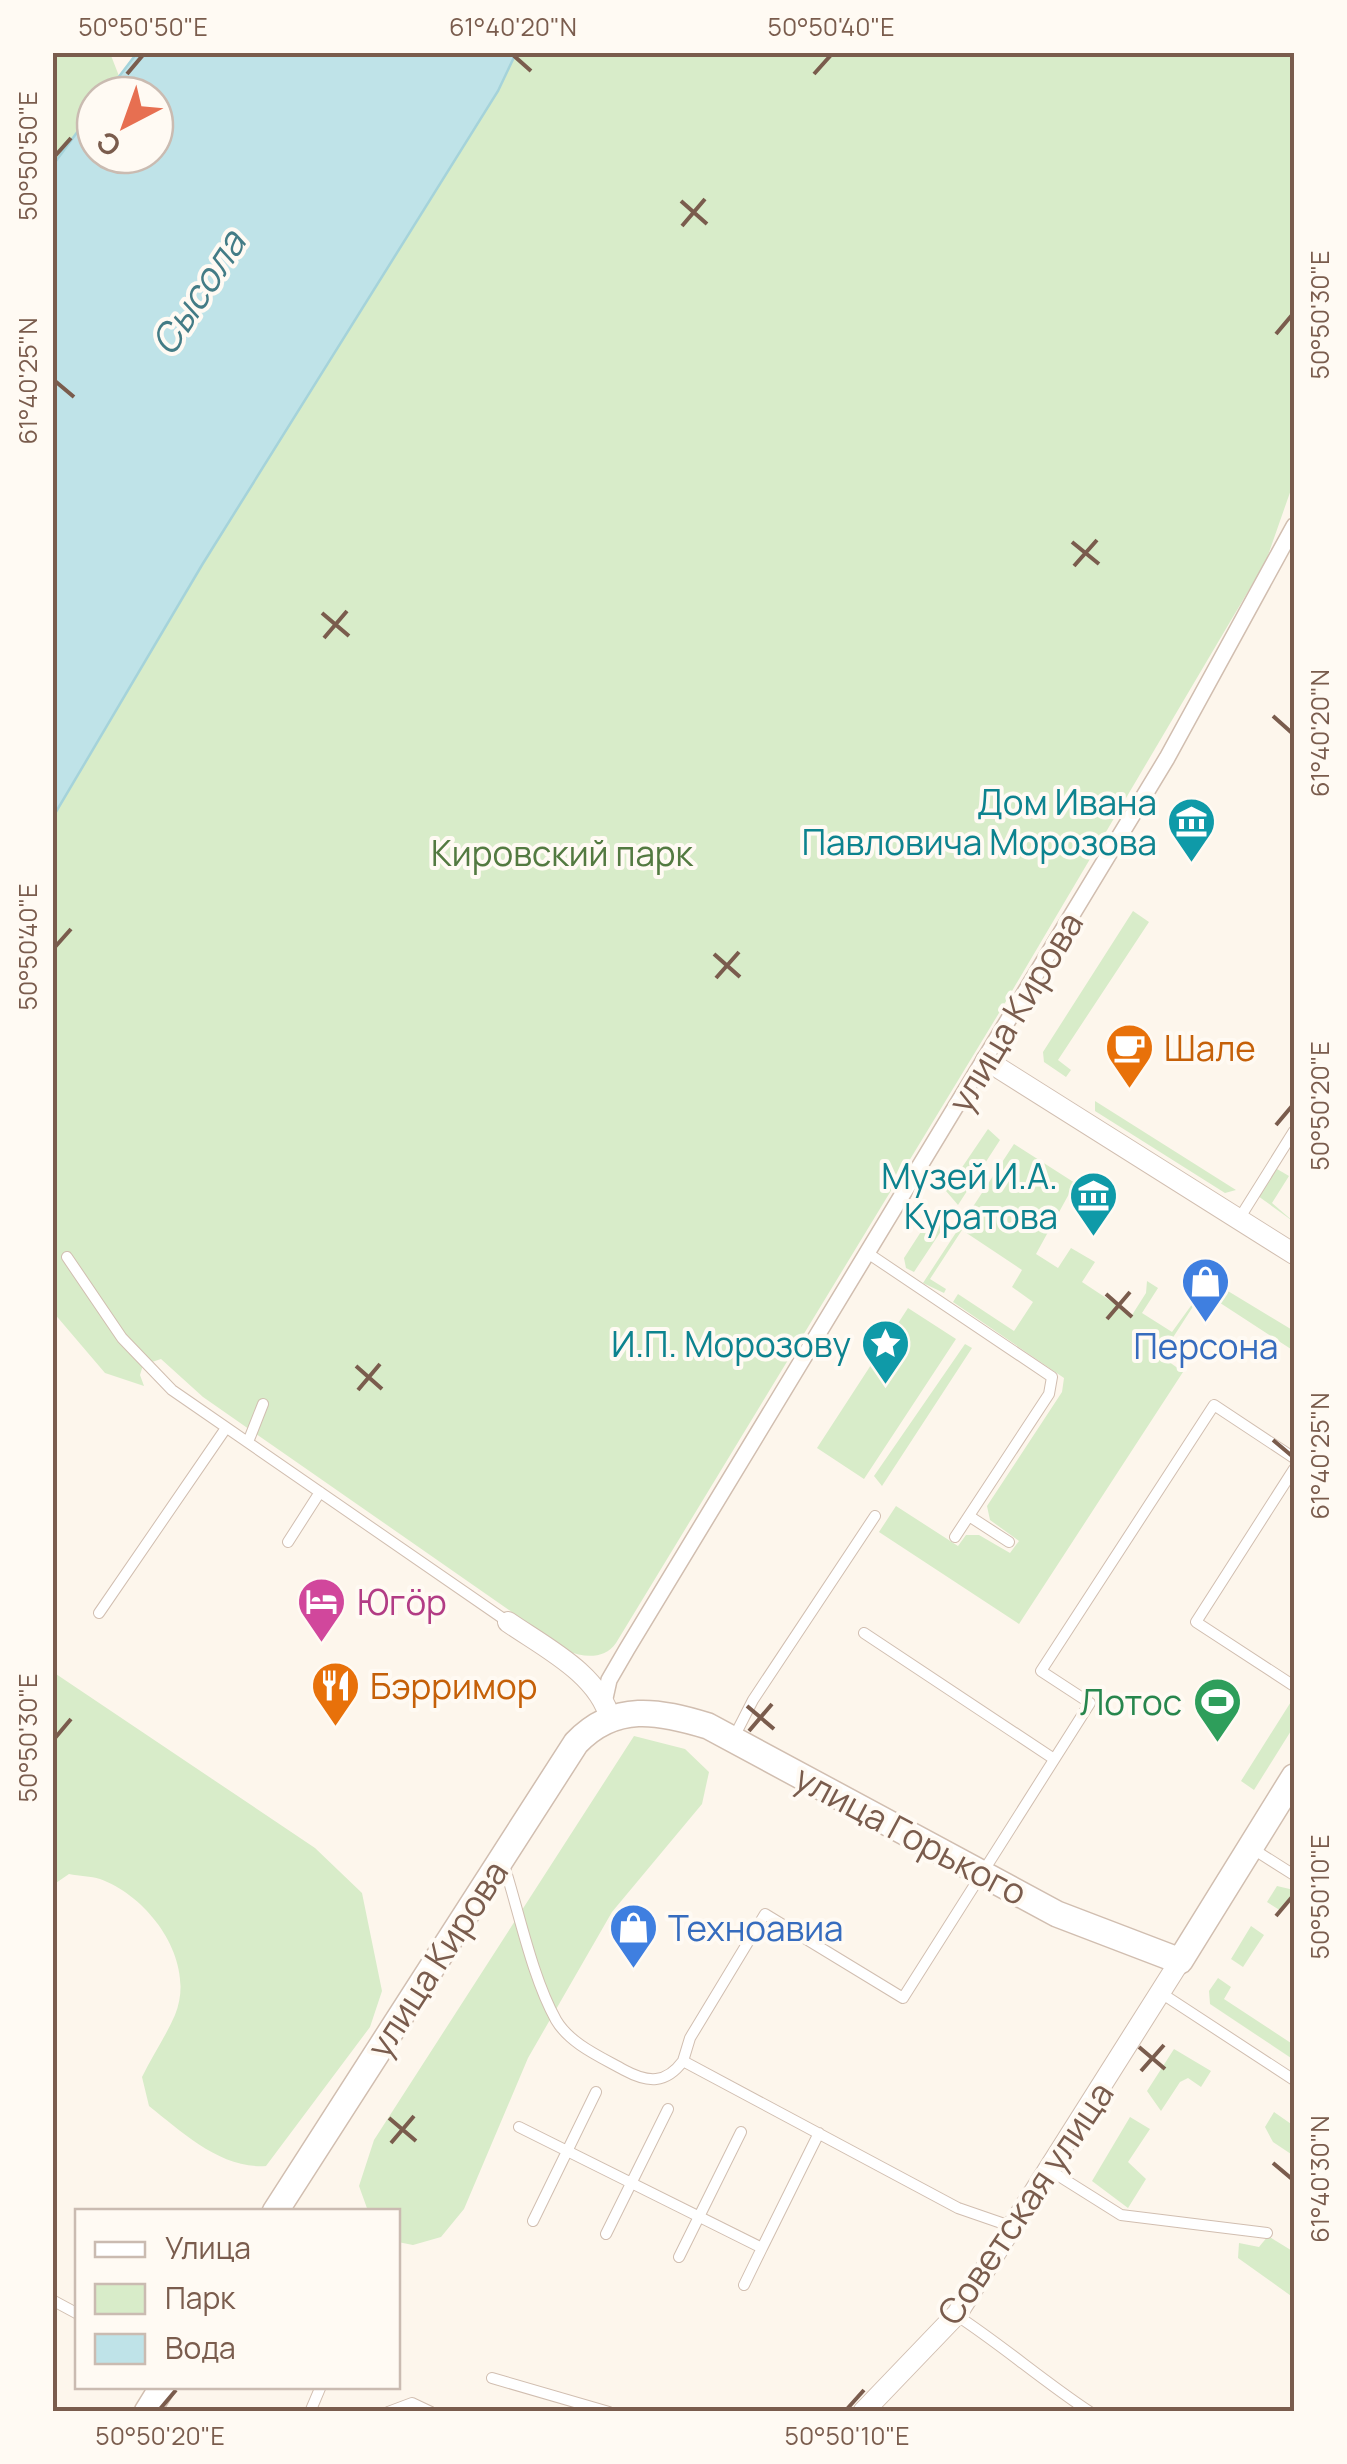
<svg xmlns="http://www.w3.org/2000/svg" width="1347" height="2464" font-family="Manrope,sans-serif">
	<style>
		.green { fill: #d8ecc9 }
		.water { fill: #bfe3e8; stroke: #a5d3da; stroke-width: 2.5 }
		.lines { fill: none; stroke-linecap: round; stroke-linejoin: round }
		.service-casing { stroke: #d1beb0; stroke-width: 12 }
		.pedestrian-casing { stroke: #d1beb0; stroke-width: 18 }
		.minor-casing { stroke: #d1beb0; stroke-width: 22 }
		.tertiary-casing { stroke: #d1beb0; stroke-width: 28 }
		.service { stroke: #fff; stroke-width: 10 }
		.pedestrian { stroke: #fff; stroke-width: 15 }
		.minor { stroke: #fff; stroke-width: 20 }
		.tertiary { stroke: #fff; stroke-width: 25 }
		.ticks { fill: none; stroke: #7a5c4d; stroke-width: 4 }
		.labels { text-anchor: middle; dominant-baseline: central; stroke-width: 8; stroke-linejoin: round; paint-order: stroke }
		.culture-label { font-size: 35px; fill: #0d838f; stroke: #fffaf3; text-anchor: end }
		.park-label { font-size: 35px; fill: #537a41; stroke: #fffaf3 }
		.street-label { font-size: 35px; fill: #7a5c4d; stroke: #fffaf3 }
		.food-label { font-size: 35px; fill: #c56008; stroke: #fffaf3; text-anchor: start }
		.shop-label { font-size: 35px; fill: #366cbe; stroke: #fffaf3 }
		.hotel-label { font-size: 35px; fill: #b23c85; stroke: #fffaf3; text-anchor: start }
		.leisure-label { font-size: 35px; fill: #27864d; stroke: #fffaf3; text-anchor: end }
		.water-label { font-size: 38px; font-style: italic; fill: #437c86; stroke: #fffaf3 }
		.neatline { fill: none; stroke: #7a5c4d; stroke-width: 4 }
		.ticks-label { font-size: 25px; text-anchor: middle; fill: #7a5c4d }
	</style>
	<rect width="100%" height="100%" fill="#fdf6ec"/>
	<path class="green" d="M53 53H110L119 76 105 95H95V108L53 165Z
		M516 53H1294V481L1266 561 999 1013 616 1643C605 1659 584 1658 568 1651L203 1397 161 1359 143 1365 140 1375 144 1386 105 1373 53 1312V817L202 565 498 91Z
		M1133 911 1149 922 1058 1060 1071 1070 1066 1077 1044 1062 1043 1052Z
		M1095 1101 1236 1190 1225 1193 1095 1111Z
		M988 1129 1000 1140 958 1205 946 1191Z
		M1014 1144 1075 1183 1036 1254 1058 1268 1071 1248 1095 1262 1082 1282 1132 1315 1146 1293 1147 1281 1158 1288 1142 1313 1172 1332 1214 1274 1161 1356 1183 1372 1019 1624 879 1532 896 1506 958 1546 966 1535H979L1010 1553 1019 1541 990 1520 987 1506 1062 1392 1064 1378 953 1302 958 1294 1014 1331 1033 1302 1012 1287 1022 1270 962 1230 930 1279 946 1289 944 1293 923 1283Z
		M1277 1169 1289 1176 1272 1203 1294 1222 1258 1196Z
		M935 1210 949 1219 914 1272 906 1268 904 1258Z
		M1218 1285 1294 1331V1351L1211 1297Z
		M908 1308 956 1339 864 1479 817 1448Z
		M965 1344 972 1348 882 1486 874 1476Z
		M53 1672 315 1848 362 1893 382 1991 370 2027 266 2166C221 2169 183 2133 149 2106L142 2077C152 2056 166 2036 175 2015 197 1962 150 1897 100 1879 91 1876 79 1876 69 1874L53 1885Z
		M1294 1697V1726L1254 1790 1241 1781Z
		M634 1736 685 1749 709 1772 702 1804 612 1912 528 2058 464 2209 441 2237 413 2245 398 2242V2212L368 2211 359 2186 374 2140Z
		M1277 1886 1294 1890V1903L1288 1899 1281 1911 1267 1902Z
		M1251 1926 1264 1935 1243 1967 1231 1959Z
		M1218 1978 1231 1987 1224 1999 1294 2045V2060L1210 2004 1209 1991Z
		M1174 2049 1211 2071 1201 2087 1188 2078 1180 2082 1161 2111 1147 2091Z
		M1274 2112 1294 2126V2156L1273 2142 1265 2127Z
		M1130 2117 1150 2129 1128 2162 1146 2179 1128 2208 1092 2181Z
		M1268 2236 1294 2252V2298L1238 2258 1239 2243 1259 2247Z"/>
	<path class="water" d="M137 53H516L498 91 202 565 53 817V165L95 108V155H155V95H105Z"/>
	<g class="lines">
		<defs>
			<path id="service" d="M1239 1219 1294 1131
				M869 1254 1052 1377 1049 1394 955 1537
				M67 1257 122 1338 172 1390 508 1622
				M248 1442 263 1404
				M1294 1469 1196 1622 1294 1686
				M969 1516 1009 1542
				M288 1542 320 1492
				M99 1613 226 1428
				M864 1633 1054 1759
				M733 1739 753 1700 875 1516
				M1253 1849 1294 1875
				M504 1865C519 1912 532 1977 556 2020 570 2044 601 2057 624 2070 648 2083 666 2084 683 2061L958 2208 1013 2227
				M1161 1993 1294 2080
				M683 2061 690 2038 765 1914 903 1998 1090 1703 1041 1671 1214 1405 1294 1458
				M519 2127 762 2248 744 2285
				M1051 2171 1121 2215 1267 2233
				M533 2221 596 2092
				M606 2234 668 2109
				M762 2248 819 2133
				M679 2257 741 2132
				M52 2300 78 2314
				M956 2315C1002 2345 1043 2381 1090 2412
				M492 2378 609 2412
				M310 2412 321 2386
				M388 2412 412 2403 431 2412"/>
			<path id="pedestrian" d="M605 1698 609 1680 627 1649 1167 758 1294 526"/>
			<path id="minor" d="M986 1060 1294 1254
				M508 1622C544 1647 599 1674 610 1719
				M863 2412 957 2314 1180 1961"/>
			<path id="tertiary" d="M275 2212 576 1743C615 1702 659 1711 708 1726L1057 1914 1180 1961 1294 1777
				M147 2412 163 2386"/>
		</defs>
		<use href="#service" class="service-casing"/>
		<use href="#pedestrian" class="pedestrian-casing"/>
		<use href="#minor" class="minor-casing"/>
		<use href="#tertiary" class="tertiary-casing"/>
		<use href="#service" class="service"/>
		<use href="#pedestrian" class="pedestrian"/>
		<use href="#minor" class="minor"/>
		<use href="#tertiary" class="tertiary"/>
	</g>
	<path class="ticks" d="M513 55 531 71M127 74 143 55M814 74 831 55M55 156 71 138M681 201 707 224M682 226 705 199M1276 334 1292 315M55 381 74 397M1072 542 1099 564M1074 566 1097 540M322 613 349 636M324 638 347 611M1273 716 1292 733M55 947 71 929M714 954 740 977M716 978 739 952M1276 1125 1292 1106M1106 1294 1132 1317M1107 1319 1130 1292M356 1366 382 1389M358 1390 380 1364M1273 1440 1292 1456M747 1706 774 1729M749 1731 772 1704M55 1738 71 1719M1276 1916 1292 1897M1139 2047 1165 2069M1141 2071 1164 2045M389 2118 416 2141M391 2143 414 2116M1273 2163 1292 2179M160 2409 176 2390M847 2409 864 2390"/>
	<defs>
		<symbol id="museum-pin" viewBox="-11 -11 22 30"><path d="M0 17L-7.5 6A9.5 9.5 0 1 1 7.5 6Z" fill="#0f9aa8" stroke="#fffaf3"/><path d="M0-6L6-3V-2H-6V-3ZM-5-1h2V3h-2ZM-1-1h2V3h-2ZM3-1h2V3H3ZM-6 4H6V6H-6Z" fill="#fff"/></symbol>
		<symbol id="cafe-pin" viewBox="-11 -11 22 30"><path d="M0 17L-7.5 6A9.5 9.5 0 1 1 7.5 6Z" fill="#e8710a" stroke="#fffaf3"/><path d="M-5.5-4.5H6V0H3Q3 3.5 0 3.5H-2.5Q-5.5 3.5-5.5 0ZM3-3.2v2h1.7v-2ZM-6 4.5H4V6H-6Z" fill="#fff"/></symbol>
		<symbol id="shop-pin" viewBox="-11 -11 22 30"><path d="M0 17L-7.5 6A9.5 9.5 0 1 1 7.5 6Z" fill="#3f7fe0" stroke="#fffaf3"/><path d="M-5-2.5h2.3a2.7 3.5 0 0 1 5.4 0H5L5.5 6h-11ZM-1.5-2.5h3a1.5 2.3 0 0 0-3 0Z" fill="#fff"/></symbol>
		<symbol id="sight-pin" viewBox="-11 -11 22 30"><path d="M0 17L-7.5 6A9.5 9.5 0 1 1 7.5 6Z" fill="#0f9aa8" stroke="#fffaf3"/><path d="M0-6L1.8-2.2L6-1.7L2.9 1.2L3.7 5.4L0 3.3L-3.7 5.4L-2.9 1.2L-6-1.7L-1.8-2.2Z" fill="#fff"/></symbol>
		<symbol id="hotel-pin" viewBox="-11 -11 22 30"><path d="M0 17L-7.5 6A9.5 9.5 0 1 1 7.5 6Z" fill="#d1479c" stroke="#fffaf3"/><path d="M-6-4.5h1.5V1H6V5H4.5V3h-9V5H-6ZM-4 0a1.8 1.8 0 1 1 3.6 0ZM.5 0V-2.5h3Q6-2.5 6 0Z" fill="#fff"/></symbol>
		<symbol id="restaurant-pin" viewBox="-11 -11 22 30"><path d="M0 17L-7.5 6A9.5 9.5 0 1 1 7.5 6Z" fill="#e8710a" stroke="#fffaf3"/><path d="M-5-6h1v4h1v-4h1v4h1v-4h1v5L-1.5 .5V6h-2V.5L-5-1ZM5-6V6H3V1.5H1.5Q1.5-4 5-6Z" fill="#fff"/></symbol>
		<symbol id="stadium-pin" viewBox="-11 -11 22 30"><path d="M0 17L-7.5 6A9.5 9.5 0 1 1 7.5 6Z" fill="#2e9e5b" stroke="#fffaf3"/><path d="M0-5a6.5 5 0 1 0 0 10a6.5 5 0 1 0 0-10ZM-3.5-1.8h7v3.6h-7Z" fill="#fff"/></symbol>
	</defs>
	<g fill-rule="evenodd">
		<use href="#museum-pin" x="1164" y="794" width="55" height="75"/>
		<use href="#cafe-pin" x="1102" y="1020" width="55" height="75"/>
		<use href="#museum-pin" x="1066" y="1168" width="55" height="75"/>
		<use href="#shop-pin" x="1178" y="1254" width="55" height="75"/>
		<use href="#sight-pin" x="858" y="1316" width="55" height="75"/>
		<use href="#hotel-pin" x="294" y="1574" width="55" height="75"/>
		<use href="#restaurant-pin" x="308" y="1658" width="55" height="75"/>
		<use href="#stadium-pin" x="1190" y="1674" width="55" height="75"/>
		<use href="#shop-pin" x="606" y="1900" width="55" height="75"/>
	</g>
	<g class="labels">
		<g class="culture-label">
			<text x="1157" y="802">Дом Ивана<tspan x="1157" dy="40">Павловича Морозова</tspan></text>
			<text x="1058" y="1176">Музей И.А.<tspan x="1058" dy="40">Куратова</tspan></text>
			<text x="851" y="1344">И.П. Морозову</text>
		</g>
		<g class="park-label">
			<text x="562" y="853">Кировский парк</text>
		</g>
		<g class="street-label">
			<text transform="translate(1015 1012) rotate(-59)">улица Кирова</text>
			<text transform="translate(911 1835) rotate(28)">улица Горького</text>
			<text transform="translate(437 1959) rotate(-57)">улица Кирова</text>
			<text transform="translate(1025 2203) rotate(-56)">Советская улица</text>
		</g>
		<g class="food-label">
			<text x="1164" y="1048">Шале</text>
			<text x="370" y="1686">Бэрримор</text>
		</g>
		<g class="shop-label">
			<text x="1206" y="1346">Персона</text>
			<text x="668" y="1928" text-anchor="start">Техноавиа</text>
		</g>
		<g class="hotel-label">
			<text x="357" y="1602">Югöр</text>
		</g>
		<g class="leisure-label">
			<text x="1182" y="1702">Лотос</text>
		</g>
		<g class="water-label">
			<text transform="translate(197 292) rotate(-57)">Сысола</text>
		</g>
	</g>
	<rect width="1347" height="2464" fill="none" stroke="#fffaf3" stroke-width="110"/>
	<rect x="75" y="2209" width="325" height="180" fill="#fffaf3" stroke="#cabbb1" stroke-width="2.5"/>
	<rect x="95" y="2242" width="50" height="15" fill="#ffffff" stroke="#cabbb1" stroke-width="2.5"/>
	<text x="165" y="2259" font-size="30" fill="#7a5c4d">Улица</text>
	<rect x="95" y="2284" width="50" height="30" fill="#d8ecc9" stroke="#cabbb1" stroke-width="2.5"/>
	<text x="165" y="2309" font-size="30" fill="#7a5c4d">Парк</text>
	<rect x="95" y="2334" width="50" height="30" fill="#bfe3e8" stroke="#cabbb1" stroke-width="2.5"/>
	<text x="165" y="2359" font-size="30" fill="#7a5c4d">Вода</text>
	<g transform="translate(125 125) rotate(221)"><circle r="48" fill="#fffaf3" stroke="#cabbb1" stroke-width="2.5"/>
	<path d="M0-8L18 38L0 25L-18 38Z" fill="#e76f51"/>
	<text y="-15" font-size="28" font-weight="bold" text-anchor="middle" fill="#7a5c4d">С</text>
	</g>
	<rect x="55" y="55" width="1237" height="2354" class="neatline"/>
	<g class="ticks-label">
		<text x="143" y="36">50°50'50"E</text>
		<text x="513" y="36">61°40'20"N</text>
		<text x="831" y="36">50°50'40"E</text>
		<text transform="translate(28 156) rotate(-90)" y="9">50°50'50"E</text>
		<text transform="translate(1320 315) rotate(-90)" y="9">50°50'30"E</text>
		<text transform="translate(28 381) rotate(-90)" y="9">61°40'25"N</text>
		<text transform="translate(1320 733) rotate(-90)" y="9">61°40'20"N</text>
		<text transform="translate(28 947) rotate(-90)" y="9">50°50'40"E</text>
		<text transform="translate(1320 1106) rotate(-90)" y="9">50°50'20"E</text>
		<text transform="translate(1320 1456) rotate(-90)" y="9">61°40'25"N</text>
		<text transform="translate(28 1738) rotate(-90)" y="9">50°50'30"E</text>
		<text transform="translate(1320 1897) rotate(-90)" y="9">50°50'10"E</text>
		<text transform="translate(1320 2179) rotate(-90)" y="9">61°40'30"N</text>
		<text x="160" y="2445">50°50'20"E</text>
		<text x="847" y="2445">50°50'10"E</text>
	</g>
</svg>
